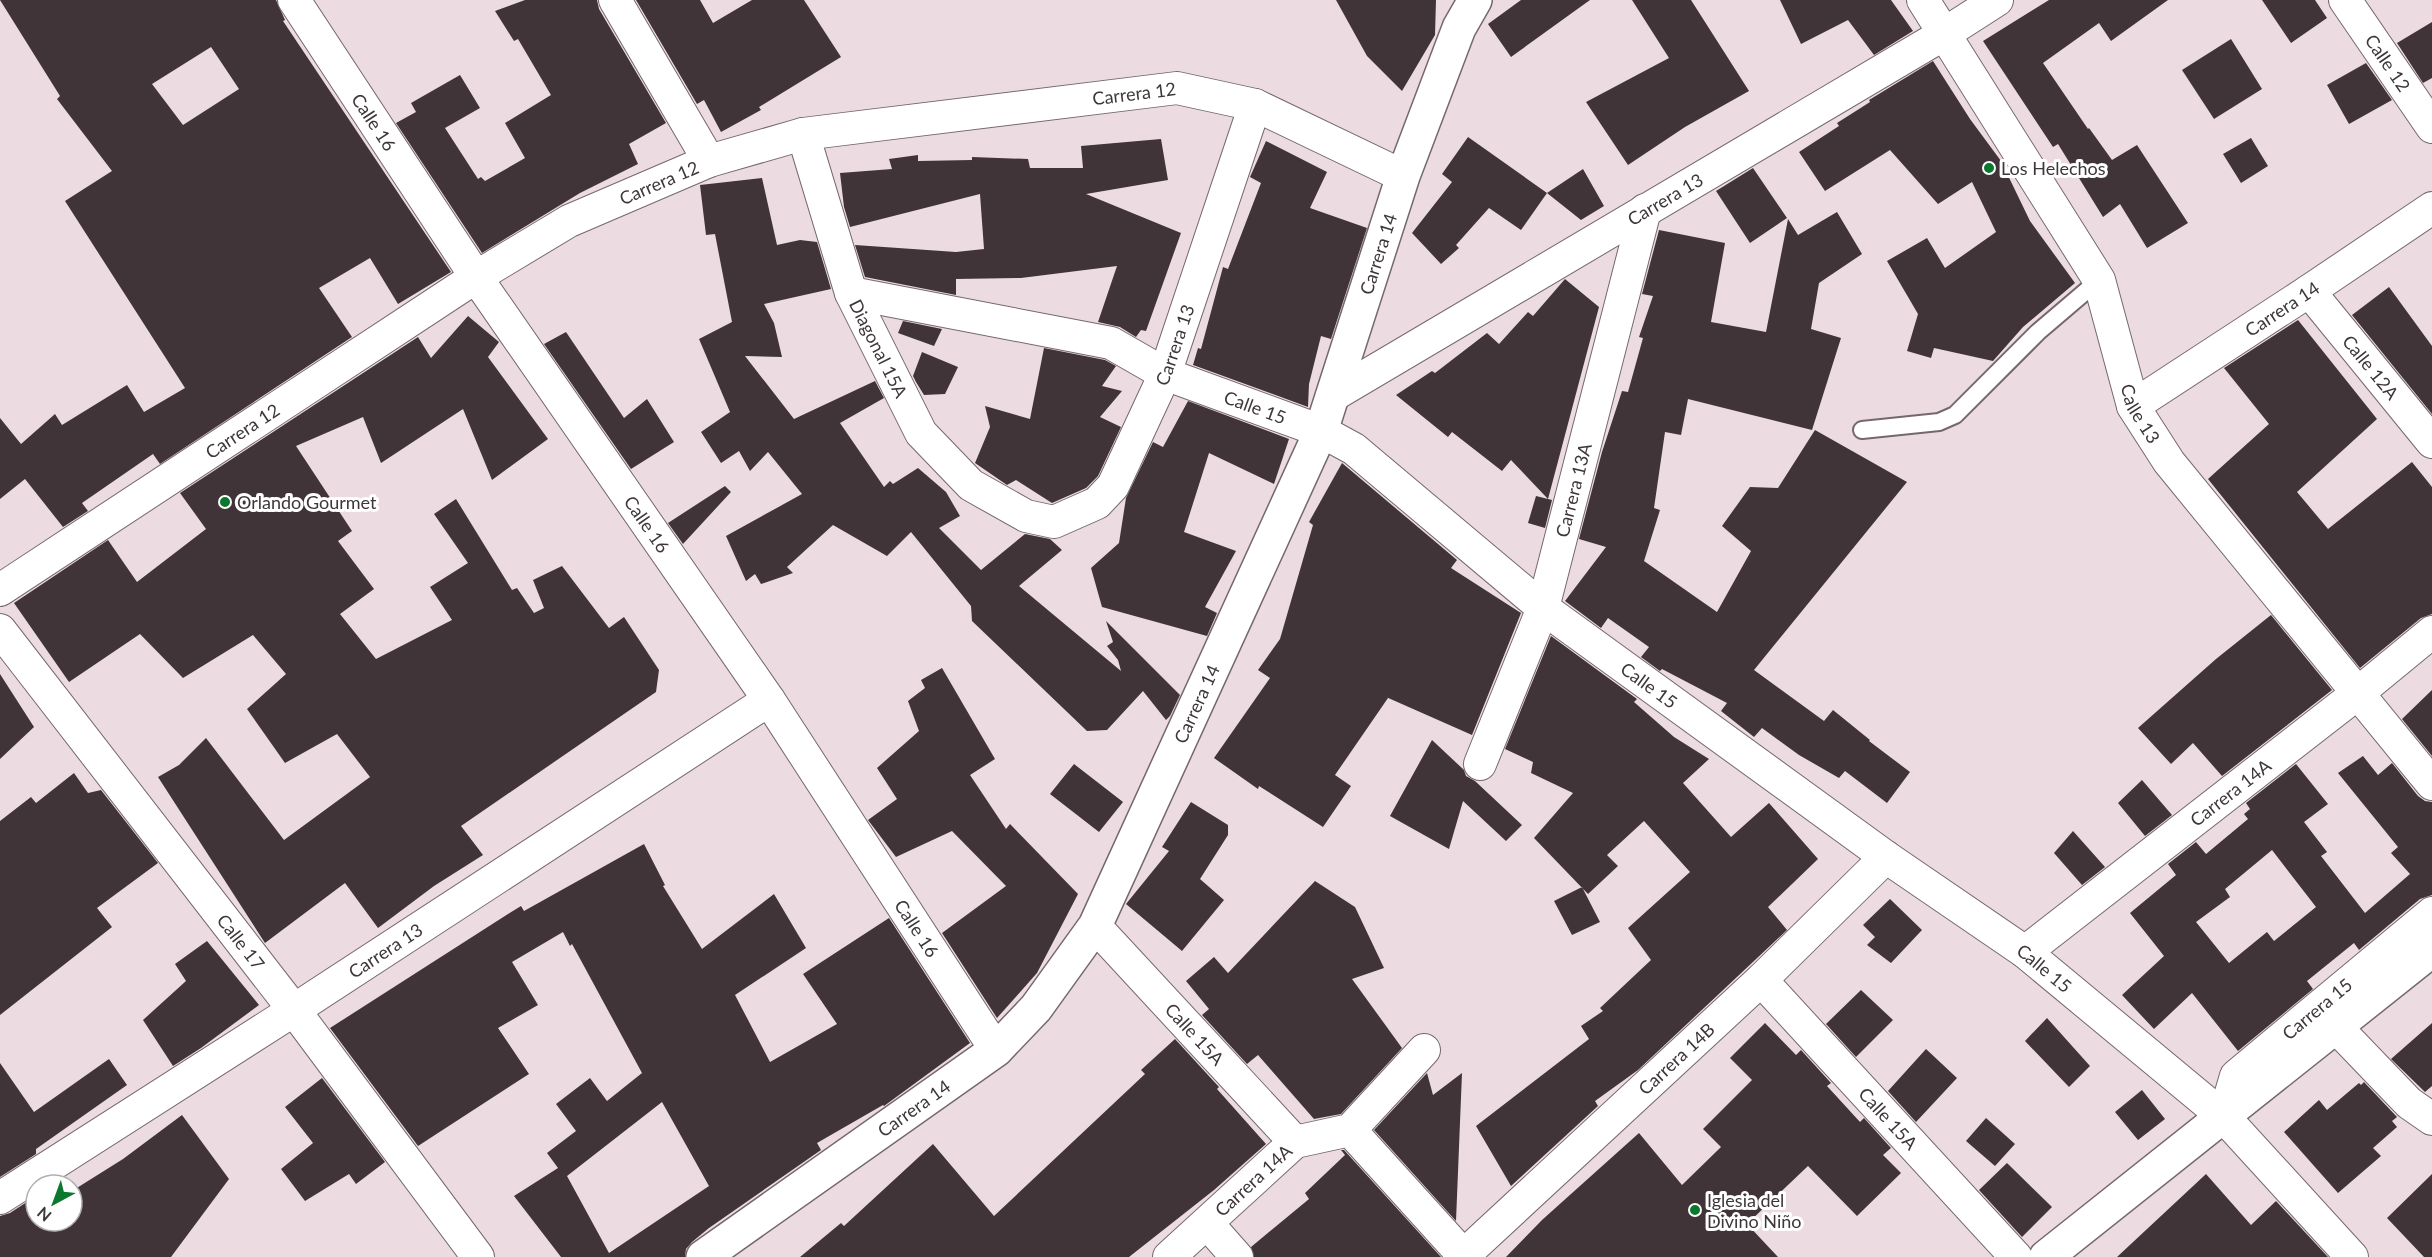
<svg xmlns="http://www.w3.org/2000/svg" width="2432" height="1257" font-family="Lato,sans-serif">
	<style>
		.building { fill: #403438; fill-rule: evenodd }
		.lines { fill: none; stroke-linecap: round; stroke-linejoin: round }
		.lane-casing { stroke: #75686c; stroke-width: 20 }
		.street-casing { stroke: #75686c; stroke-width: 34 }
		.secondary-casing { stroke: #75686c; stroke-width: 36 }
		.lane { stroke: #fff; stroke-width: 16 }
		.street { stroke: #fff; stroke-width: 32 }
		.secondary { stroke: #fff; stroke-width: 33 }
		.poi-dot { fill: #0a792e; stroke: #fff; stroke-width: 2 }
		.labels { text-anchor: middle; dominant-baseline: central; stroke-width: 6; stroke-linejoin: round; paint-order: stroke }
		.street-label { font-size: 18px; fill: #3d3739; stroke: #fff }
		.poi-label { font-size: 18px; fill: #3d3739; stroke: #fff; text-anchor: start }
	</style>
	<rect width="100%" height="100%" fill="#ecdce1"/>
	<path class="building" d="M0 0H276L285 20 283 21 451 272 398 304 370 258 319 288 352 337 160 464 153 454 82 503 88 511 63 527 25 479 0 499V418L21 444 55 414 62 425 127 385 144 412 185 388 65 201 112 171 57 99 60 96ZM211 47 239 89 183 125 152 84Z
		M525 0H597L599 9 666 123 629 144 638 164 580 193 482 253 396 123 416 112 411 103 460 75 480 108 445 128 478 179 481 177 485 181 525 158 505 123 551 95 518 39 514 41 495 11Z
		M636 0H700L713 23 752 0H804L841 57 759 107 761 110 721 132 704 100 697 104Z
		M1336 0H1436L1435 35 1402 91 1367 56Z
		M1521 0H1590L1511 57 1488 24Z
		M1632 0H1691L1749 91 1685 127 1628 165 1586 102 1669 58Z
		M1780 0H1891L1913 31 1874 55 1848 20 1801 44Z
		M2049 0H2168L2111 41 2099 23 2043 63 2088 129 2089 128 2112 160 2137 145 2188 223 2147 248 2120 204 2103 217 2058 144 2053 147 1983 41Z
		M2262 0H2315L2327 18 2291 43Z
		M2432 22V78L2423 83 2397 43Z
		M2231 39 2262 89 2214 119 2182 70Z
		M1933 61 1970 119 2001 161 2030 221 2075 283 2023 327 1993 361 1934 348 1931 358 1907 351 1918 314 1887 261 1927 238 1945 268 1996 232 1972 182 1938 204 1890 150 1825 191 1799 152 1839 126 1837 123 1870 102 1869 100Z
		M2366 63 2392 100 2349 124 2327 85Z
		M1468 137 1547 193 1521 230 1489 208 1456 245 1459 248 1441 264 1412 233 1452 182 1442 174Z
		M2251 138 2268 166 2241 183 2223 154Z
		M1161 139 1168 180 1086 194 1181 233 1146 331 1141 330 1136 337 1120 327 1098 322 1117 266 1021 278 956 279V295L865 277 855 245 956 252 984 249 980 194 850 227 844 207 840 173 892 169 889 159 918 155V161L972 160V157L1028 159 1030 168H1083L1081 146Z
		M1266 141 1327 172 1310 208 1367 228 1331 339 1321 336 1309 384 1308 407 1193 365 1198 348 1201 349 1223 267 1228 269 1261 183 1250 177Z
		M1753 168 1787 218 1750 243 1716 191Z
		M1583 169 1604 206 1581 220 1547 193Z
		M762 178 777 245 800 240 817 242 831 289 764 304 774 323 782 357 745 356 794 419 875 381 884 398 840 423 884 487 890 481 893 484 918 468 946 492 960 516 939 528 981 570 1025 534 1050 539 1062 550 1019 586 1121 671 1118 660 1107 646 1113 642 1106 621 1180 695 1170 716 1166 720 1143 691 1107 730 1087 731 972 621 971 606 911 532 887 556 833 525 787 567 793 573 761 584 755 574 746 581 726 536 802 494 768 452 750 471 739 451 721 463 701 432 730 412 699 339 732 322 715 234 706 235 700 185Z
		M1837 212 1862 254 1819 283 1811 329 1841 338 1812 430 1688 399 1681 435 1665 432 1654 508 1660 510 1644 561 1717 612 1751 551 1722 526 1750 487 1778 488 1815 430 1907 482 1754 670 1824 721 1833 710 1870 740 1869 741 1910 772 1887 803 1845 771 1839 778 1799 755 1762 728 1754 737 1721 711 1727 703 1662 669 1660 671 1641 657 1649 647 1608 618 1601 628 1565 601 1606 547 1579 539 1602 452 1622 391 1628 392 1643 338 1639 337 1653 296 1642 294 1659 230 1725 243 1711 322 1766 332 1788 219 1798 235Z
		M1565 279 1599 307 1548 499 1511 460 1502 471 1452 432 1448 437 1396 395 1432 371 1435 373 1487 333 1499 344 1528 312 1533 316Z
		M2389 287 2432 346V414L2352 315Z
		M468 316 499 342 488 357 548 439 492 480 463 409 381 463 363 417 296 446 352 531 338 541 374 589 340 614 376 659 452 620 430 587 468 563 434 514 456 499 512 590 517 588 534 613 544 608 533 580 562 566 609 628 624 617 659 670 656 692 461 826 483 855 434 886 378 928 345 883 265 943 158 777 179 765 206 738 284 840 370 777 337 734 285 763 247 709 286 674 253 635 183 678 140 634 69 682 14 603 108 540 137 582 206 529 180 493 418 337 431 358Z
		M2298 320 2377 419 2297 492 2328 529 2412 462 2432 487V614L2421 618 2360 668 2208 479 2269 424 2224 368Z
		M903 321 942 329 934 346 898 333Z
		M566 332 624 418 647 399 674 442 631 469 544 344Z
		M1044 348 1105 360 1116 366 1102 386 1122 391 1100 417 1121 427 1098 476 1086 488 1052 503 1016 480 1007 485 975 463 990 427 985 406 1030 419Z
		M922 352 958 367 945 394 924 395 916 382 913 376Z
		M1188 401 1289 439 1274 484 1209 453 1184 532 1236 551 1205 607 1217 613 1207 636 1102 607 1091 568 1119 543 1126 498 1153 442 1163 447Z
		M1342 463 1457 560 1451 568 1521 613 1472 735 1386 697 1388 698 1335 775 1351 786 1323 827 1259 786 1258 789 1214 758 1270 678 1258 670 1280 639 1313 525 1309 522Z
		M725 486 731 492 683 544 668 523Z
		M1536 496 1552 500 1545 528 1528 523Z
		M2271 615 2332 690 2222 776 2193 743 2171 764 2138 728 2216 659Z
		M1551 636 1637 699 1634 702 1674 737 1709 759 1683 783 1731 837 1769 803 1818 859 1768 907 1787 930 1638 1070 1595 1101 1598 1106 1511 1186 1476 1126 1589 1039 1581 1026 1603 1011 1600 1008 1651 960 1628 928 1690 872 1644 821 1607 855 1618 866 1588 894 1534 838 1573 793 1531 773 1533 762 1505 749Z
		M942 668 995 759 970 775 1006 829 1010 824 1078 894 1037 973 997 1018 942 933 1006 886 952 831 896 857 868 820 897 799 877 768 919 731 908 701 925 688 921 680Z
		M0 674 34 727 0 759Z
		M2432 690V756L2402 719Z
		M1432 740 1464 770 1466 776 1475 781 1522 825 1506 841 1463 801 1449 849 1390 816Z
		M2363 756 2378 775 2392 763 2418 796 2425 801 2432 802V895L2420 899 2359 950 2354 943 2307 981 2313 989 2238 1051 2192 993 2154 1029 2122 995 2164 956 2130 913 2176 875 2168 864 2196 842 2206 854 2248 819 2244 814 2250 809 2246 803 2296 764 2328 804 2304 822 2327 852 2321 856 2365 913 2410 874 2391 853 2398 847 2338 773ZM2272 850 2316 907 2274 941 2267 932 2229 963 2196 922 2230 897 2225 889Z
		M1074 764 1123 802 1099 832 1050 794Z
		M74 773 88 793 101 790 158 863 97 908 112 927 0 1015V821L31 797 36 803Z
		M2142 780 2172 815 2145 836 2118 803Z
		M1191 802 1228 825V835L1200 879 1224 900 1182 951 1126 904 1169 851 1162 847Z
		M2073 831 2105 867 2082 885 2054 853Z
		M644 844 665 885 663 886 702 949 774 894 806 948 735 995 770 1062 837 1024 803 974 889 918 970 1043 884 1106 883 1105 817 1143 821 1150 709 1228 692 1242 686 1249 685 1257H561L514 1196 558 1168 547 1153 576 1131 556 1104 590 1078 607 1101 642 1073 572 944 570 946 563 932 512 962 538 1005 498 1028 529 1074 418 1146 330 1028 508 914 521 906 524 911ZM662 1102 709 1186 609 1253 567 1176Z
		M1315 881 1355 907 1384 968 1352 979 1402 1048 1341 1114 1314 1119 1258 1055 1247 1064 1202 1015 1209 1009 1186 981 1214 957 1228 973Z
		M1582 887 1600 922 1572 935 1554 901Z
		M1890 899 1922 930 1891 963 1867 945 1875 937 1863 925Z
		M207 941 259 1005 201 1048 173 1066 143 1020 186 981 175 964Z
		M1861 990 1893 1020 1856 1057 1826 1024Z
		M2047 1018 2090 1066 2069 1087 2025 1041Z
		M1765 1023 1796 1055 1801 1050 1831 1083 1827 1086 1860 1122 1864 1118 1891 1148 1883 1155 1901 1173 1857 1216 1808 1166 1747 1224 1778 1257H1506L1542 1220 1639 1133 1682 1185 1721 1147 1703 1129 1752 1080 1730 1058Z
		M2432 1023V1086L2425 1092 2391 1059Z
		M1175 1039 1219 1087 1217 1089 1266 1144 1214 1190 1129 1257H800L841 1223 844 1226 933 1144 994 1216 1145 1074 1141 1070Z
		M1926 1049 1957 1078 1916 1122 1888 1091Z
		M109 1059 127 1085 36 1149V1154L0 1177V1063L34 1112Z
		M1427 1073 1433 1095 1462 1073 1456 1221 1374 1130Z
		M322 1078 385 1162 356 1184 349 1174 305 1201 281 1169 313 1143 285 1107Z
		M2364 1082 2397 1117 2392 1121 2397 1127 2373 1148 2381 1156 2338 1193 2284 1132 2319 1100 2327 1110 2359 1083 2361 1085Z
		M2142 1090 2165 1119 2138 1140 2115 1112Z
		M182 1115 229 1179 171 1257H0V1216L10 1213 36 1196V1221H72V1191L123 1159Z
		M1986 1118 2015 1144 1995 1166 1966 1141Z
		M1341 1150H1344L1441 1257H1254L1251 1247 1309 1199 1305 1193 1345 1155Z
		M2007 1163 2052 1207 2022 1237 1979 1190Z
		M2206 1174 2251 1225 2276 1201 2328 1257H2117Z
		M2432 1174V1257H2424L2387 1218Z"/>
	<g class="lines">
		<defs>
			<path id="lane" d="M1862 430 1939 422 1955 415 2038 332 2099 280"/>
			<g id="street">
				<path id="s1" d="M294 0 476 277 769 700 996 1050"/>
				<path d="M615 0 709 161"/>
				<path id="s2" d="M1923 0 2099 280 2133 406 2169 462 2432 784"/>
				<path id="s3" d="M2345 0 2432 127"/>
				<path id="s4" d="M803 134 851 293 921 433 971 485 1026 516 1054 522 1097 503 1113 486 1165 374 1255 105"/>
				<path id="s5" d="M2309 291 2432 442"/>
				<path id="s6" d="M851 293 1111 343 1165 374 1321 431 1354 449 1543 608 1886 857 2025 952 2224 1117 2352 1257"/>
				<path id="s7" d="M1332 396 1944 34 1997 0"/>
				<path id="s8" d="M2133 406 2309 291 2432 208"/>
				<path id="s9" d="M0 590 476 277 569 221 709 161 803 134 1177 88 1255 105 1403 176"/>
				<path id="s10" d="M0 630 294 1010 478 1257"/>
				<path id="s11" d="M1480 764 1543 608 1645 210"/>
				<path id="s12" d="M1095 926 1295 1142"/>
				<path id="s13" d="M2025 952 2358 693 2432 632"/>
				<path id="s14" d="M1761 980 2016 1257"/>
				<path d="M2335 1026 2409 1103 2432 1119"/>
				<path id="s15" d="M2224 1117 2236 1076 2432 913"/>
				<path d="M1350 1130 1463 1255"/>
				<path id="s16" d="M0 1198 294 1010 769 700"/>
				<path d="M1207 1223 1237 1257"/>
				<path id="s17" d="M1169 1257 1295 1142 1350 1130 1424 1050"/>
				<path id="s18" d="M1462 1257 1761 980 1886 857"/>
			</g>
			<g id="secondary">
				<path id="s19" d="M703 1257 996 1050 1036 1008 1095 926 1321 431 1403 176 1459 28 1475 0"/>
				<path d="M2046 1257 2432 950"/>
			</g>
		</defs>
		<use href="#lane" class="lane-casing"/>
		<use href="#street" class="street-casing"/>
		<use href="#secondary" class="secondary-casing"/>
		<use href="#lane" class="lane"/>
		<use href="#street" class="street"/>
		<use href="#secondary" class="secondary"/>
	</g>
	<g class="poi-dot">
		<circle cx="1989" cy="168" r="6"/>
		<circle cx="225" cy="502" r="6"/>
		<circle cx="1695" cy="1210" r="6"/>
	</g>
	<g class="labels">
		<g class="street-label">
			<text stroke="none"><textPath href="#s3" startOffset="76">Calle 12</textPath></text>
			<text stroke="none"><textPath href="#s9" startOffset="1262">Carrera 12</textPath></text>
			<text stroke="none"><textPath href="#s1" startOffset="146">Calle 16</textPath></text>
			<text stroke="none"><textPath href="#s9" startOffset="776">Carrera 12</textPath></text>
			<text stroke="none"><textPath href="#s7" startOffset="387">Carrera 13</textPath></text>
			<text stroke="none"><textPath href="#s19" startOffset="1248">Carrera 14</textPath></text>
			<text stroke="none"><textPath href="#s8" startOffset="178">Carrera 14</textPath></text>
			<text stroke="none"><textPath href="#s4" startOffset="711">Carrera 13</textPath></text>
			<text stroke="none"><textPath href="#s4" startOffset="228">Diagonal 15A</textPath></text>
			<text stroke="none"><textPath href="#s5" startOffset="98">Calle 12A</textPath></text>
			<text stroke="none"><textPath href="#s6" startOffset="423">Calle 15</textPath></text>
			<text stroke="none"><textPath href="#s2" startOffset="471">Calle 13</textPath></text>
			<text stroke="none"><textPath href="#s9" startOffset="290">Carrera 12</textPath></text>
			<text stroke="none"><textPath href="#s11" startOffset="290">Carrera 13A</textPath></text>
			<text stroke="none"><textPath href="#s1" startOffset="632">Calle 16</textPath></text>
			<text stroke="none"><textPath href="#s6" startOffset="909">Calle 15</textPath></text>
			<text stroke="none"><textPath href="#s19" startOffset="762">Carrera 14</textPath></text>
			<text stroke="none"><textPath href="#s13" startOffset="260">Carrera 14A</textPath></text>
			<text stroke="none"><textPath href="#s1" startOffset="1118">Calle 16</textPath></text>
			<text stroke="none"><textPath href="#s10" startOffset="394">Calle 17</textPath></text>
			<text stroke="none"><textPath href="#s16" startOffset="458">Carrera 13</textPath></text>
			<text stroke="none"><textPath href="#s6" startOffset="1395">Calle 15</textPath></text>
			<text stroke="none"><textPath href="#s15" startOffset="148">Carrera 15</textPath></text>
			<text stroke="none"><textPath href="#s12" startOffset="147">Calle 15A</textPath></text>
			<text stroke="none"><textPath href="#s18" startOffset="292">Carrera 14B</textPath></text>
			<text stroke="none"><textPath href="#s19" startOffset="258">Carrera 14</textPath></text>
			<text stroke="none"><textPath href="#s14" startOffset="188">Calle 15A</textPath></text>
			<text stroke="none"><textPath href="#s17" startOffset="114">Carrera 14A</textPath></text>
		</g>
		<g class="poi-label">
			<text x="2001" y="168">Los Helechos</text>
			<text x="237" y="502">Orlando Gourmet</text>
			<text x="1707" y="1200">Iglesia del<tspan x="1707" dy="21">Divino Niño</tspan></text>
		</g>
	</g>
	<g transform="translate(54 1203) rotate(221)"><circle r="28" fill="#ffffff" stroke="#b1afb0" stroke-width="1.5"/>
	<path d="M0-4.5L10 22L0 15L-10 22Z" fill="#0a792e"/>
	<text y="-9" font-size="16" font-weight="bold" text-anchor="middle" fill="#3d3739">N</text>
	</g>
</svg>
